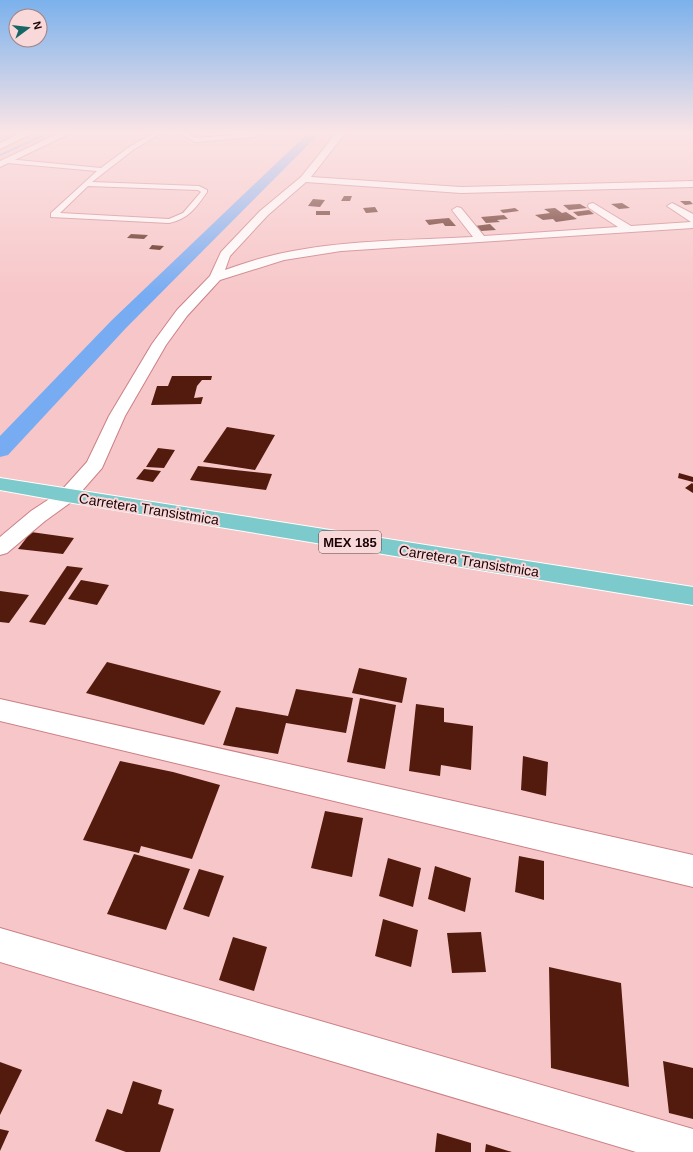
<svg xmlns="http://www.w3.org/2000/svg" width="693" height="1152" font-family="Arial,sans-serif">
	<style>
		.lines { fill: none; stroke-linecap: round; stroke-linejoin: round }
		.stream { fill: #77acf2; fill-rule: evenodd }
		.canal { fill: #77acf2; fill-rule: evenodd }
		.building { fill: #531b0d }
		.service-casing { stroke: #cb8085; stroke-width: 2 }
		.minor-casing { stroke: #cb8085; stroke-width: 2 }
		.tertiary-casing { stroke: #cb8085; stroke-width: 2 }
		.primary-casing { stroke: #fff; stroke-width: 2 }
		.service { fill: #fff; fill-rule: evenodd }
		.minor { fill: #fff; fill-rule: evenodd }
		.tertiary { fill: #fff; fill-rule: evenodd }
		.primary { fill: #7ccacb; fill-rule: evenodd }
		.labels { text-anchor: middle; dominant-baseline: central; stroke-width: 4; stroke-linejoin: round; paint-order: stroke }
		.shield { fill: #f9d8d9; stroke: #5e4345; stroke-width: 1 }
		.shield-label { font-size: 13px; font-weight: bold; fill: #1b0306 }
		.street-label { font-size: 14px; fill: #1b0306; stroke: #f9d8d9 }
	</style>
	<rect width="100%" height="100%" fill="#f7c6c8"/>
	<g class="lines">
		<path class="stream" d="M49 132H53L0 156V154Z"/>
		<path class="canal" d="M309 132H321L126 328 8 455 0 457V436L112 320Z"/>
	</g>
	<path class="building" d="M344 196H352L350 201H341Z
		M313 199 325 200 320 207 308 206Z
		M680 201H690L693 204 685 205Z
		M622 203 630 208 619 209 611 204Z
		M580 204 587 208 569 210 563 205Z
		M375 207 378 212 366 213 363 208Z
		M515 208 519 211 503 213 500 210Z
		M555 208 562 213 566 212 577 219 556 222 553 219 543 220 535 215 550 213 544 209Z
		M589 210 594 214 578 216 573 212Z
		M316 211H330V215H316Z
		M504 215 508 219 497 220 500 222 486 223 481 217Z
		M449 218 456 226H445L443 223 429 225 425 220Z
		M490 224 496 230 481 231 475 226Z
		M131 234 148 235 144 239 127 238Z
		M152 245 164 246 160 250 149 249Z
		M172 376H212L211 380H202L197 386 194 398 203 397 201 404 151 405 157 386H168Z
		M227 427 275 435 255 470 203 462Z
		M158 448 175 450 164 468 146 467Z
		M198 466 272 474 266 490 190 480Z
		M144 469 161 471 153 482 136 479Z
		M679 473 693 477V482L678 478Z
		M692 483 693 484V493L685 488Z
		M31 532 74 538 63 554 18 549Z
		M67 566 83 568 45 625 29 622Z
		M81 580 109 585 97 605 68 599Z
		M0 591 29 595 9 623 0 622Z
		M107 662 221 691 204 725 86 693Z
		M359 668 407 678 402 703 352 693Z
		M296 689 353 698 346 733 286 723 278 754 223 745 236 707 288 716Z
		M360 698 396 705 385 769 347 762Z
		M416 704 444 708V722L473 726 471 770 441 765 440 776 409 771Z
		M523 756 548 762 546 796 521 790Z
		M120 761 173 772 220 785 192 859 141 846 139 853 83 840Z
		M325 811 363 818 352 877 311 868Z
		M134 854 190 869 166 930 107 914Z
		M519 856 544 861V900L515 892Z
		M388 858 421 868 413 907 379 896Z
		M435 866 471 878 465 912 428 899Z
		M199 869 224 876 209 917 183 909Z
		M383 919 418 930 411 967 375 956Z
		M481 932 486 972 452 973 447 933Z
		M233 937 267 947 254 991 219 980Z
		M549 967 621 983 629 1087 551 1068Z
		M663 1061 693 1068V1119L669 1113Z
		M0 1062 22 1070 0 1115Z
		M133 1081 162 1090 158 1104 174 1109 160 1152H126L95 1141 107 1109 122 1114Z
		M0 1129 9 1131 0 1151Z
		M437 1133 471 1143V1152H435Z
		M486 1144 512 1152H485Z"/>
	<g class="lines">
		<defs>
			<path id="service" d="M156 132H163L133 150 92 182 199 186 207 190V192C196 208 188 219 169 223L51 217V213L97 171 7 163 4 161 7 159 101 168 129 147ZM88 186 198 190 201 192 183 213 169 219 60 213Z
				M177 132H184L196 138 254 133 257 135 254 137 195 142Z"/>
			<path id="minor" d="M337 132H346L311 177 461 187 693 181V187L461 193 306 182 268 215 230 256 225 270C247 262 270 255 293 251 352 240 413 240 473 237L452 210 457 207 461 208 484 236 618 227 589 208 588 206 589 204 593 203 631 226 691 222 667 206 672 203 693 214V228L341 251 284 260 220 280 187 316 166 345 125 416 102 468 74 500 45 521 7 553 0 555V537L31 511 60 492 87 462 109 416 152 344 177 310 210 276 221 252 260 211 301 177Z
				M0 699 693 855V887L0 721Z
				M0 928 693 1129V1152H636L0 962Z"/>
			<path id="tertiary" d="M23 132H35L0 149V143Z
				M61 132H73L0 167V161Z"/>
			<path id="primary" d="M0 478 693 587V605L67 502 0 490Z"/>
		</defs>
		<use href="#service" class="service-casing"/>
		<use href="#minor" class="minor-casing"/>
		<use href="#tertiary" class="tertiary-casing"/>
		<use href="#primary" class="primary-casing"/>
		<use href="#service" class="service"/>
		<use href="#minor" class="minor"/>
		<use href="#tertiary" class="tertiary"/>
		<use href="#primary" class="primary"/>
	</g>
	<linearGradient id="sky" x2="0" y2="1"><stop stop-color="#7bb1ec"/><stop offset="0.45" stop-color="#fbe5e6"/><stop offset="1" stop-color="#fbe5e6" stop-opacity="0"/></linearGradient>
	<rect width="693" height="294" fill="url(#sky)"/>
	<g class="labels">
		<rect class="shield" x="319" y="531" width="62" height="22" rx="3"/>
		<g class="shield-label">
			<text x="350" y="542">MEX 185</text>
		</g>
		<g class="street-label">
			<text transform="translate(149 509) rotate(9)">Carretera Transistmica</text>
			<text transform="translate(469 561) rotate(9)">Carretera Transistmica</text>
		</g>
	</g>
	<g transform="translate(28 28) rotate(75)"><circle r="19" fill="#f9d8d9" stroke="#a08385"/>
	<path d="M0-3L7 15L0 10L-7 15Z" fill="#176666"/>
	<text y="-6" font-size="11" font-weight="bold" text-anchor="middle" fill="#1b0306">N</text>
	</g>
</svg>
